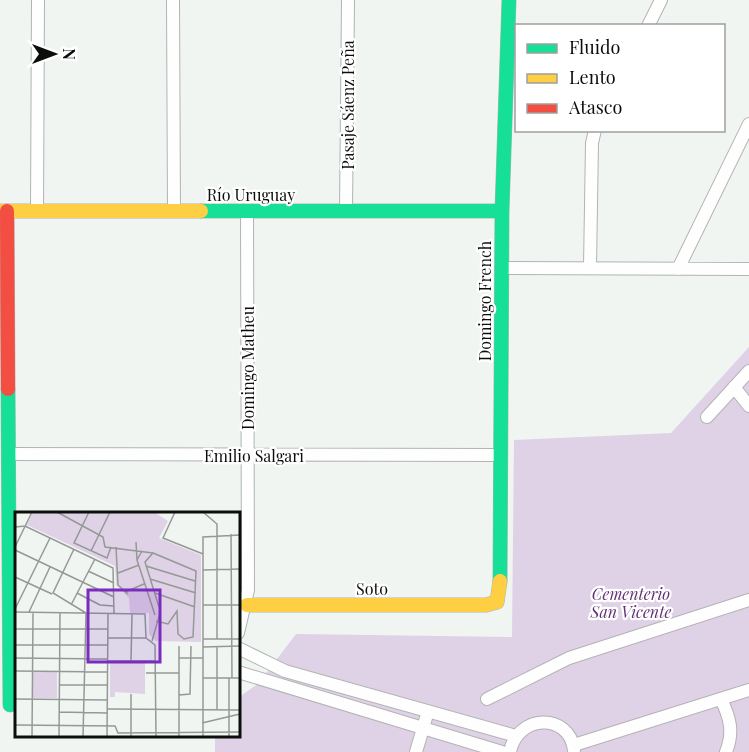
<svg xmlns="http://www.w3.org/2000/svg" width="749" height="752" font-family="'Playfair Display',serif">
	<style>
		.green { fill: #dfd1e6 }
		.lines { fill: none; stroke-linecap: round; stroke-linejoin: round }
		.street-casing { stroke: #b1b4b2; stroke-width: 14 }
		.fast-casing { stroke: #b1b4b2; stroke-width: 15 }
		.slow-casing { stroke: #b1b4b2; stroke-width: 15 }
		.jam-casing { stroke: #b1b4b2; stroke-width: 15 }
		.street { stroke: #fdfefd; stroke-width: 12 }
		.fast { stroke: #16e098; stroke-width: 14 }
		.slow { stroke: #ffcf43; stroke-width: 14 }
		.jam { stroke: #f24e42; stroke-width: 14 }
		.labels { text-anchor: middle; dominant-baseline: central; stroke-width: 4.5; stroke-linejoin: round; paint-order: stroke }
		.street-label { font-size: 16px; fill: #0c0e0c; stroke: #fff }
		.park-label { font-size: 16px; font-style: italic; fill: #633075; stroke: #fff }
		.inset-road { fill: none; stroke: #959996; stroke-width: 1.5 }
		.view { fill: #7b2cbf; fill-opacity: 0.15; stroke: #7b2cbf; stroke-width: 3 }
		.inset-edge { fill: none; stroke: #0c0e0c; stroke-width: 3 }
	</style>
	<rect width="100%" height="100%" fill="#f0f5f2"/>
	<path class="green" d="M749 347V752H215V736H238L239 697 258 684 296 634 512 637 514 440 671 433Z"/>
	<g class="lines">
		<defs>
			<path id="street" d="M173 0 174 211
				M648 26 661 0
				M37 211 38 0
				M346 211 348 0
				M590 267 592 143 595 130
				M501 268 749 269
				M678 269 749 124
				M734 387 749 406
				M707 417 749 371
				M8 454 500 455
				M238 633 248 590 247 211
				M238 648 285 671 516 736
				M238 672 502 752
				M487 699 569 658 749 600
				M721 699C730 718 734 732 726 752
				M574 745 749 690
				M416 752 428 711
				M510 752C517 714 569 712 574 750"/>
			<path id="fast" d="M201 211H502
				M8 389 10 705
				M500 581 502 211 509 0"/>
			<path id="slow" d="M0 211H201
				M247 605H486L497 602 500 581"/>
			<path id="jam" d="M7 211 8 389"/>
		</defs>
		<use href="#street" class="street-casing"/>
		<use href="#fast" class="fast-casing"/>
		<use href="#slow" class="slow-casing"/>
		<use href="#jam" class="jam-casing"/>
		<use href="#street" class="street"/>
		<use href="#fast" class="fast"/>
		<use href="#slow" class="slow"/>
		<use href="#jam" class="jam"/>
	</g>
	<g class="labels">
		<g class="street-label">
			<text transform="translate(347 105) rotate(-90)">Pasaje Sáenz Peña</text>
			<text x="251" y="194">Río Uruguay</text>
			<text transform="translate(484 301) rotate(-90)">Domingo French</text>
			<text transform="translate(247 368) rotate(-90)">Domingo Matheu</text>
			<text x="254" y="455">Emilio Salgari</text>
			<text x="372" y="588">Soto</text>
		</g>
		<g class="park-label">
			<text x="631" y="593">Cementerio<tspan x="631" dy="18">San Vicente</tspan></text>
		</g>
	</g>
	<g transform="translate(15 512)">
		<rect width="225" height="225" fill="#f0f5f2"/>
		<path d="M18 0H139L153 9 144 26 186 43V130L141 129 134 122V101H115L114 86 101 73 100 54 12 13ZM95 151H130V182L100 180V185H95ZM18 160H42V186H18Z" fill="#dfd1e6"/>
		<path class="inset-road" d="M42 0 88 25 90 35 138 41M74 0 59 31 92 46 96 35M160 0 148 26 188 42M188 0 202 12V127M0 15 10 14 98 56 99 102M216 22 217 166M121 30 122 48M0 35 17 0M101 35 103 73 113 82M59 37 38 81 71 101 68 225M0 38 99 85M76 39 95 0M127 39 122 48 140 103M131 54 180 69M188 58 225 57M73 59 99 71M103 61 124 53M0 65 37 82M135 67 181 81M110 80 129 72M62 81 85 93 99 94M140 81 180 95M56 93 80 47M188 93H225M0 97 35 26M0 100 130 102 131 126M14 100 35 55M141 109 153 112 162 99 163 122 169 127 178 125 181 59 138 41 130 50 144 95M0 117H93M93 126H131L140 133 141 225M188 127H225M137 129 145 101M0 133H93M188 135 225 134M0 146 93 147M164 146H188M93 149H140M116 149 117 102M0 159 93 160M131 161H164M188 166H225M214 166V225M44 173H93M116 182V225M164 183 175 182 176 134M0 187 93 188M93 197 225 198M202 198V134M44 200 93 201M187 211 225 202M0 213 100 214 103 221 225 220M17 225 18 101M44 225 45 101M92 225 93 102M164 225V134M188 225V25L225 23"/>
		<path class="view" d="M73 78H145V150H73Z"/>
		<rect width="225" height="225" class="inset-edge"/>
	</g>
	<rect x="515" y="24" width="210" height="108" fill="#ffffff" stroke="#9e9f9e" stroke-width="1.5"/>
	<rect x="527" y="44" width="30" height="9" fill="#16e098" stroke="#9e9f9e" stroke-width="1.5"/>
	<text x="569" y="54" font-size="18" fill="#0c0e0c">Fluido</text>
	<rect x="527" y="74" width="30" height="9" fill="#ffcf43" stroke="#9e9f9e" stroke-width="1.5"/>
	<text x="569" y="84" font-size="18" fill="#0c0e0c">Lento</text>
	<rect x="527" y="104" width="30" height="9" fill="#f24e42" stroke="#9e9f9e" stroke-width="1.5"/>
	<text x="569" y="114" font-size="18" fill="#0c0e0c">Atasco</text>
	<g transform="translate(54 54) rotate(90)" stroke="#ffffff" stroke-width="4.5" paint-order="stroke">
	<path d="M0-4.5L10 22L0 15L-10 22Z" fill="#0c0e0c"/>
	<text y="-9" font-size="16" font-weight="bold" text-anchor="middle" fill="#0c0e0c">N</text>
	</g>
</svg>
